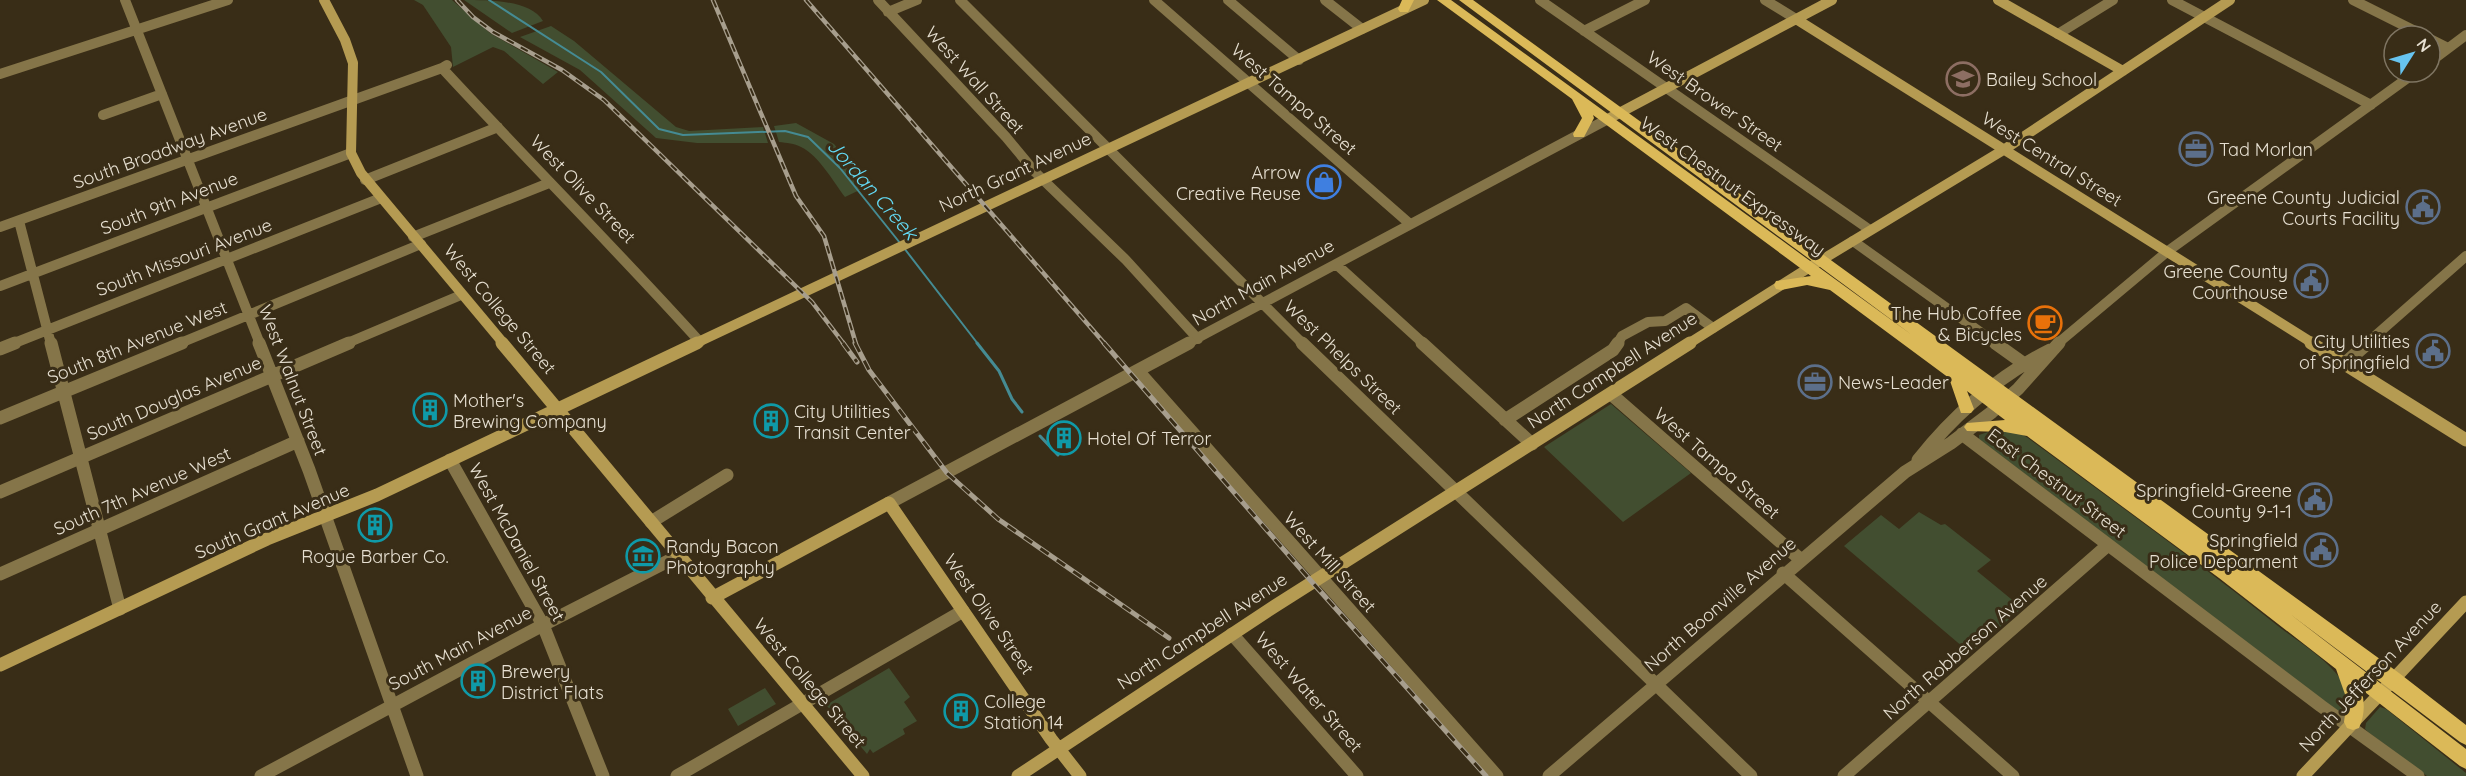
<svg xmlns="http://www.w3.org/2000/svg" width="2466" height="776" font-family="Quicksand,sans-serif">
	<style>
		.green { fill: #424e30 }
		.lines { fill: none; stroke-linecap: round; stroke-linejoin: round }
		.stream-far1 { stroke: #458b93; stroke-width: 2 }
		.stream { stroke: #458b93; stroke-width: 3 }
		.street-far1 { stroke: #857549; stroke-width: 10 }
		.street { stroke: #857549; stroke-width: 13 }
		.secondary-far1 { stroke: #b59b52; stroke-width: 10 }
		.secondary { stroke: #b59b52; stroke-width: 13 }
		.primary { fill: #dbb958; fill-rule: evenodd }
		.rail-far1-casing { stroke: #a79e8d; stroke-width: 4.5 }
		.rail-casing { stroke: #a79e8d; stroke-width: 5 }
		.rail-far1 { stroke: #392d17; stroke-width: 2; stroke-dasharray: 8; stroke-linecap: butt }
		.rail { stroke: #392d17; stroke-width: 3; stroke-dasharray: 10; stroke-linecap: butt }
		.labels { text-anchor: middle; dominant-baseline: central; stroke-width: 6; stroke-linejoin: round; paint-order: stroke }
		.poi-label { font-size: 18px; fill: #e7e0d2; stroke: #392d17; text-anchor: start }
		.street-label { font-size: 18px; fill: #e7e0d2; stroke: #392d17 }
		.water-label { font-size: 20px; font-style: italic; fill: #63dbf6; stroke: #392d17 }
	</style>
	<rect width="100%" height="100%" fill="#392d17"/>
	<path class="green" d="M414 0H452L490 33 558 72 543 84 504 51 493 47 453 67 451 47 423 5Z
		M464 0C489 0 531 0 543 21L512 33Z
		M551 26 574 41 676 127 689 131 763 127 768 143H697L656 138 580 70 520 37Z
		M796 123 834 144 868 186 845 197C833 181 819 156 801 147 794 143 787 143 779 142L774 126Z
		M1611 404 1691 473 1623 522 1544 447Z
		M2000 428 2020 433 2028 438C2110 499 2193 558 2273 622 2295 640 2326 657 2342 681 2349 691 2350 707 2340 714L1979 439V435Z
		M1919 512 1941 525 1945 524 1991 560 1977 571 2022 608 1970 653 1844 546 1881 515 1899 529Z
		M889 668 910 697 904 702 917 721 903 729 905 734 873 753 870 749 867 754 826 705Z
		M765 688 776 704 738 726 728 709Z
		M2380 707 2386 709 2466 773V776H2427L2368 732 2365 729 2366 723Z"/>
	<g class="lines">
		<path class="stream-far1" d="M489 0 601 72 659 129 683 135 785 131 808 137 840 168 900 243
			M904 248 978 344"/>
		<path class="stream" d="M977 343 999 371 1012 399 1022 412
			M1040 436 1058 455"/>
		<path class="street-far1" d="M125 0 260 344
			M878 0 1006 137 1035 172 1126 260 1198 339
			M960 0 1303 344
			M1154 0 1410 224
			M1228 0 1299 60
			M1325 0 1362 29
			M1540 0 1870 230
			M1765 0 1796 19
			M2172 0 2371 105
			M2353 0 2425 36
			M888 12 917 0
			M1584 31 1645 0
			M2058 34 2113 0
			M2430 39 2448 48
			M2430 62 2466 35
			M447 65 442 68C527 160 616 249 700 342
			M0 74 228 0
			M103 115 162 94
			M365 180 498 127
			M19 221 51 344
			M0 227 442 68
			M413 237 549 183
			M1853 241 1997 344
			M1336 264 1424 344
			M0 286 351 153
			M12 344 381 198
			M178 344 421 244
			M345 344 461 295
			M1186 344 1608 119
			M1617 344 1622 336 1648 322 1665 321 1686 308 1713 328
			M2057 344 2168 251 2416 72
			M2366 344 2466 256"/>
		<path class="street" d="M51 343 120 609
			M259 343 309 470 417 776
			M1302 343 1751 776
			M1422 343 1532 444
			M1995 343 2023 363
			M0 349 15 343
			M2344 364 2368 343
			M1138 371 1497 776
			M1611 394 1800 559
			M0 418 182 343
			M1505 420 1613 350 1618 343
			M1962 434 2321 706 2418 776
			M450 460 543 625 603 776
			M1918 460C1954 415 1998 376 2050 350
			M0 492 349 343
			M889 503 1189 343
			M651 522 727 475
			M1783 573 2013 776
			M0 574 298 441
			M1232 634 1357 776
			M261 776 543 625 678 556
			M677 776 963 611
			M1549 776 1905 472 1951 443 1992 412 2018 389 2059 343
			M1844 776 2108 545"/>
		<path class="secondary-far1" d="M324 0 345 40 353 63 351 153 361 173 504 344
			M1998 0 2123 71
			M1796 19 2314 344
			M1608 119 1832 0
			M694 344 1424 0
			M1688 344 1810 267 2005 149 2230 0"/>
		<path class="secondary" d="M502 343 863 776
			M2311 343 2466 440
			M712 598 889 503 1051 739 1080 776
			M0 665 267 539 377 495 697 343
			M1018 776 1275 606 1690 343
			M2303 776 2466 602"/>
		<path class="primary" d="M1402 0H1414L1408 12H1400L1398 9Z
			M1437 0H1451L1912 335 1459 0H1473L2399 673 2466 725V745L2460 742 2290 614 2466 749V769L2460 766 2361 689C2365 702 2365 715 2359 728L2353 730 2347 728 2344 722 2347 700 2336 669 2219 578 2027 436 2005 432 1967 431 1964 427 1967 423 2005 420 1967 391 1974 409 1971 413H1961L1949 378 1830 290 1807 285 1781 290 1776 289 1774 285 1776 281 1811 276 1593 115 1594 118 1584 137H1574L1573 134 1582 118 1572 99Z"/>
		<defs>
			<path id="rail-far1" d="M457 0 473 17 493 32 562 70 604 100 812 302 844 344
				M713 0 796 196 824 236 856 344
				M806 0 1105 344"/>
			<path id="rail" d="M843 343 857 362
				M855 343 869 370 947 473 998 519 1169 638
				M1104 343 1312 582 1486 776"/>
		</defs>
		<use href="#rail-far1" class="rail-far1-casing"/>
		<use href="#rail" class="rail-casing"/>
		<use href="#rail-far1" class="rail-far1"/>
		<use href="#rail" class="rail"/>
	</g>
	<defs>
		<symbol id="school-ring" viewBox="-11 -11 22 22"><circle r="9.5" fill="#392d17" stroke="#8d6e63" stroke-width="1.5"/><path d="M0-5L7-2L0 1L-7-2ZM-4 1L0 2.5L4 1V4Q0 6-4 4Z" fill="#8d6e63"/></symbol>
		<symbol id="office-ring" viewBox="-11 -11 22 22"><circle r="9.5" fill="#392d17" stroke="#5c6f8a" stroke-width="1.5"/><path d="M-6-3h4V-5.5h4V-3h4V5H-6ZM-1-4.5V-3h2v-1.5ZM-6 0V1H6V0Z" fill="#5c6f8a"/></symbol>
		<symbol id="shop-ring" viewBox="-11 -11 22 22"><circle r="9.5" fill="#392d17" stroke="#3f7fe0" stroke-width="1.5"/><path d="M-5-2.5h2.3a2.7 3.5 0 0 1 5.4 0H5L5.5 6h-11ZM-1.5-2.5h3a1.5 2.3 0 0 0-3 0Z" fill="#3f7fe0"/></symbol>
		<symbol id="civic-ring" viewBox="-11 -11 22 22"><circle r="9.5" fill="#392d17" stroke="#5c6f8a" stroke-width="1.5"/><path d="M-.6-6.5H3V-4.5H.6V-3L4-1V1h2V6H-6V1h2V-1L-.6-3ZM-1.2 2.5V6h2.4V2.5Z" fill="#5c6f8a"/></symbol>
		<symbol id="cafe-ring" viewBox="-11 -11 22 22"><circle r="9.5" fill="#392d17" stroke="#e8710a" stroke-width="1.5"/><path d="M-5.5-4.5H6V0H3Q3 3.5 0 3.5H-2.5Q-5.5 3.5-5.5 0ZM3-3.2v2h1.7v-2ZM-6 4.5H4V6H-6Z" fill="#e8710a"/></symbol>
		<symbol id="building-ring" viewBox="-11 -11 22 22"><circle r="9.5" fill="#392d17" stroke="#0f9aa8" stroke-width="1.5"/><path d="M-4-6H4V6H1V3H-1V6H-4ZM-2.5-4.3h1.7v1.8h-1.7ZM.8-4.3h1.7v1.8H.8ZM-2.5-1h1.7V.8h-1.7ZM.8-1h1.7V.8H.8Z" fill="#0f9aa8"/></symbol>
		<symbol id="museum-ring" viewBox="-11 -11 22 22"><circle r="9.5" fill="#392d17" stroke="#0f9aa8" stroke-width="1.5"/><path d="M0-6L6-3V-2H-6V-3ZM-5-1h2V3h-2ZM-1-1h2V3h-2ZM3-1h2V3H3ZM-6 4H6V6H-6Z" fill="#0f9aa8"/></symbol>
	</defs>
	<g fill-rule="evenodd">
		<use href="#school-ring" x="1944" y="60" width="38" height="38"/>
		<use href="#office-ring" x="2177" y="130" width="38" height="38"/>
		<use href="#shop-ring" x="1305" y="163" width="38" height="38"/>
		<use href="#civic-ring" x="2404" y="188" width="38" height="38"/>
		<use href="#civic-ring" x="2292" y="262" width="38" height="38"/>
		<use href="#cafe-ring" x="2026" y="304" width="38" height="38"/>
		<use href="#civic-ring" x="2414" y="332" width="38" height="38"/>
		<use href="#office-ring" x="1796" y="363" width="38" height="38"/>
		<use href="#building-ring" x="411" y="391" width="38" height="38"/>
		<use href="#building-ring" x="752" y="402" width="38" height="38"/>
		<use href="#building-ring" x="1045" y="419" width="38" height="38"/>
		<use href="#civic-ring" x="2296" y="481" width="38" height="38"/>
		<use href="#building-ring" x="356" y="506" width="38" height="38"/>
		<use href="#civic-ring" x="2302" y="531" width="38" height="38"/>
		<use href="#museum-ring" x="624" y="537" width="38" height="38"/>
		<use href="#building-ring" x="459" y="662" width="38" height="38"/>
		<use href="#building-ring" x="942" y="692" width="38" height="38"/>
	</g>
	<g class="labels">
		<g class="poi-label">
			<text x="1986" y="79">Bailey School</text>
			<text x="2219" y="149">Tad Morlan</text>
			<text x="1301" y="172" text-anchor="end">Arrow<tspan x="1301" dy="21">Creative Reuse</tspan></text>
			<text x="2400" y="197" text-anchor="end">Greene County Judicial<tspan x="2400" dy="21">Courts Facility</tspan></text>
			<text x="2288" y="271" text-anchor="end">Greene County<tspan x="2288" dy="21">Courthouse</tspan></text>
			<text x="2022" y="313" text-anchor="end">The Hub Coffee<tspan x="2022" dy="21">&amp; Bicycles</tspan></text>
			<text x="2410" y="341" text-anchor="end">City Utilities<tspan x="2410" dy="21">of Springfield</tspan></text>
			<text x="1838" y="382">News-Leader</text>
			<text x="453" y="400">Mother's<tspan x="453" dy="21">Brewing Company</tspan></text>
			<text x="794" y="411">City Utilities<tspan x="794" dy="21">Transit Center</tspan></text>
			<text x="1087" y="438">Hotel Of Terror</text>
			<text x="2292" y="490" text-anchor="end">Springfield-Greene<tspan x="2292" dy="21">County 9-1-1</tspan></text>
			<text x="2298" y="540" text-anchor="end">Springfield<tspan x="2298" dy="21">Police Deparment</tspan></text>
			<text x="666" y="546">Randy Bacon<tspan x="666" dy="21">Photography</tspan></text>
			<text x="375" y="556" text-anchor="middle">Rogue Barber Co.</text>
			<text x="501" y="671">Brewery<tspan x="501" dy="21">District Flats</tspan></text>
			<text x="984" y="701">College<tspan x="984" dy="21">Station 14</tspan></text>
		</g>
		<g class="street-label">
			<text transform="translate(975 80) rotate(48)">West Wall Street</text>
			<text transform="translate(1294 99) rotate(41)">West Tampa Street</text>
			<text transform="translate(1715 101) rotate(35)">West Brower Street</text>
			<text transform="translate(170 148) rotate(-20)">South Broadway Avenue</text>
			<text transform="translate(2052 159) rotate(32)">West Central Street</text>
			<text transform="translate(1015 172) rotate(-25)">North Grant Avenue</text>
			<text transform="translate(1733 186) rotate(36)">West Chestnut Expressway</text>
			<text transform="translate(583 189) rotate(46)">West Olive Street</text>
			<text transform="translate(169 203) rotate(-21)">South 9th Avenue</text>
			<text transform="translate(184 257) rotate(-21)">South Missouri Avenue</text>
			<text transform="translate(1263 282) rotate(-29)">North Main Avenue</text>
			<text transform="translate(500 309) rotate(50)">West College Street</text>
			<text transform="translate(137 342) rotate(-22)">South 8th Avenue West</text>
			<text transform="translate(1343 357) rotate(44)">West Phelps Street</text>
			<text transform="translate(1612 370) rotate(-33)">North Campbell Avenue</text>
			<text transform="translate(293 380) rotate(69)">West Walnut Street</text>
			<text transform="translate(174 398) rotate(-23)">South Douglas Avenue</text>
			<text transform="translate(1717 463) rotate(41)">West Tampa Street</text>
			<text transform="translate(2057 483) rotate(37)">East Chestnut Street</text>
			<text transform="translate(142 491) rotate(-24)">South 7th Avenue West</text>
			<text transform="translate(272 521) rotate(-23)">South Grant Avenue</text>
			<text transform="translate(517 542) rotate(61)">West McDaniel Street</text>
			<text transform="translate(1330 562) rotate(48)">West Mill Street</text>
			<text transform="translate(1720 604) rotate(-41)">North Boonville Avenue</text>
			<text transform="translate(989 614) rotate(55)">West Olive Street</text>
			<text transform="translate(1202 631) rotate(-33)">North Campbell Avenue</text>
			<text transform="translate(1965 647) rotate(-41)">North Robberson Avenue</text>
			<text transform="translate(460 648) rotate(-28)">South Main Avenue</text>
			<text transform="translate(2370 676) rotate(-47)">North Jefferson Avenue</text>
			<text transform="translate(810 683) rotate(50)">West College Street</text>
			<text transform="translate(1309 692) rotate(49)">West Water Street</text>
		</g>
		<g class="water-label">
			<text transform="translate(873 189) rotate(49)">Jordan Creek</text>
		</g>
	</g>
	<g transform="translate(2412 54) rotate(53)"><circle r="28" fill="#392d17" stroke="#7f7562" stroke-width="1.5"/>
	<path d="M0-4.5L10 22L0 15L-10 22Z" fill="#67c4f0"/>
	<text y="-9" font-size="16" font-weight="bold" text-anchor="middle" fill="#e7e0d2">N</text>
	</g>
</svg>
